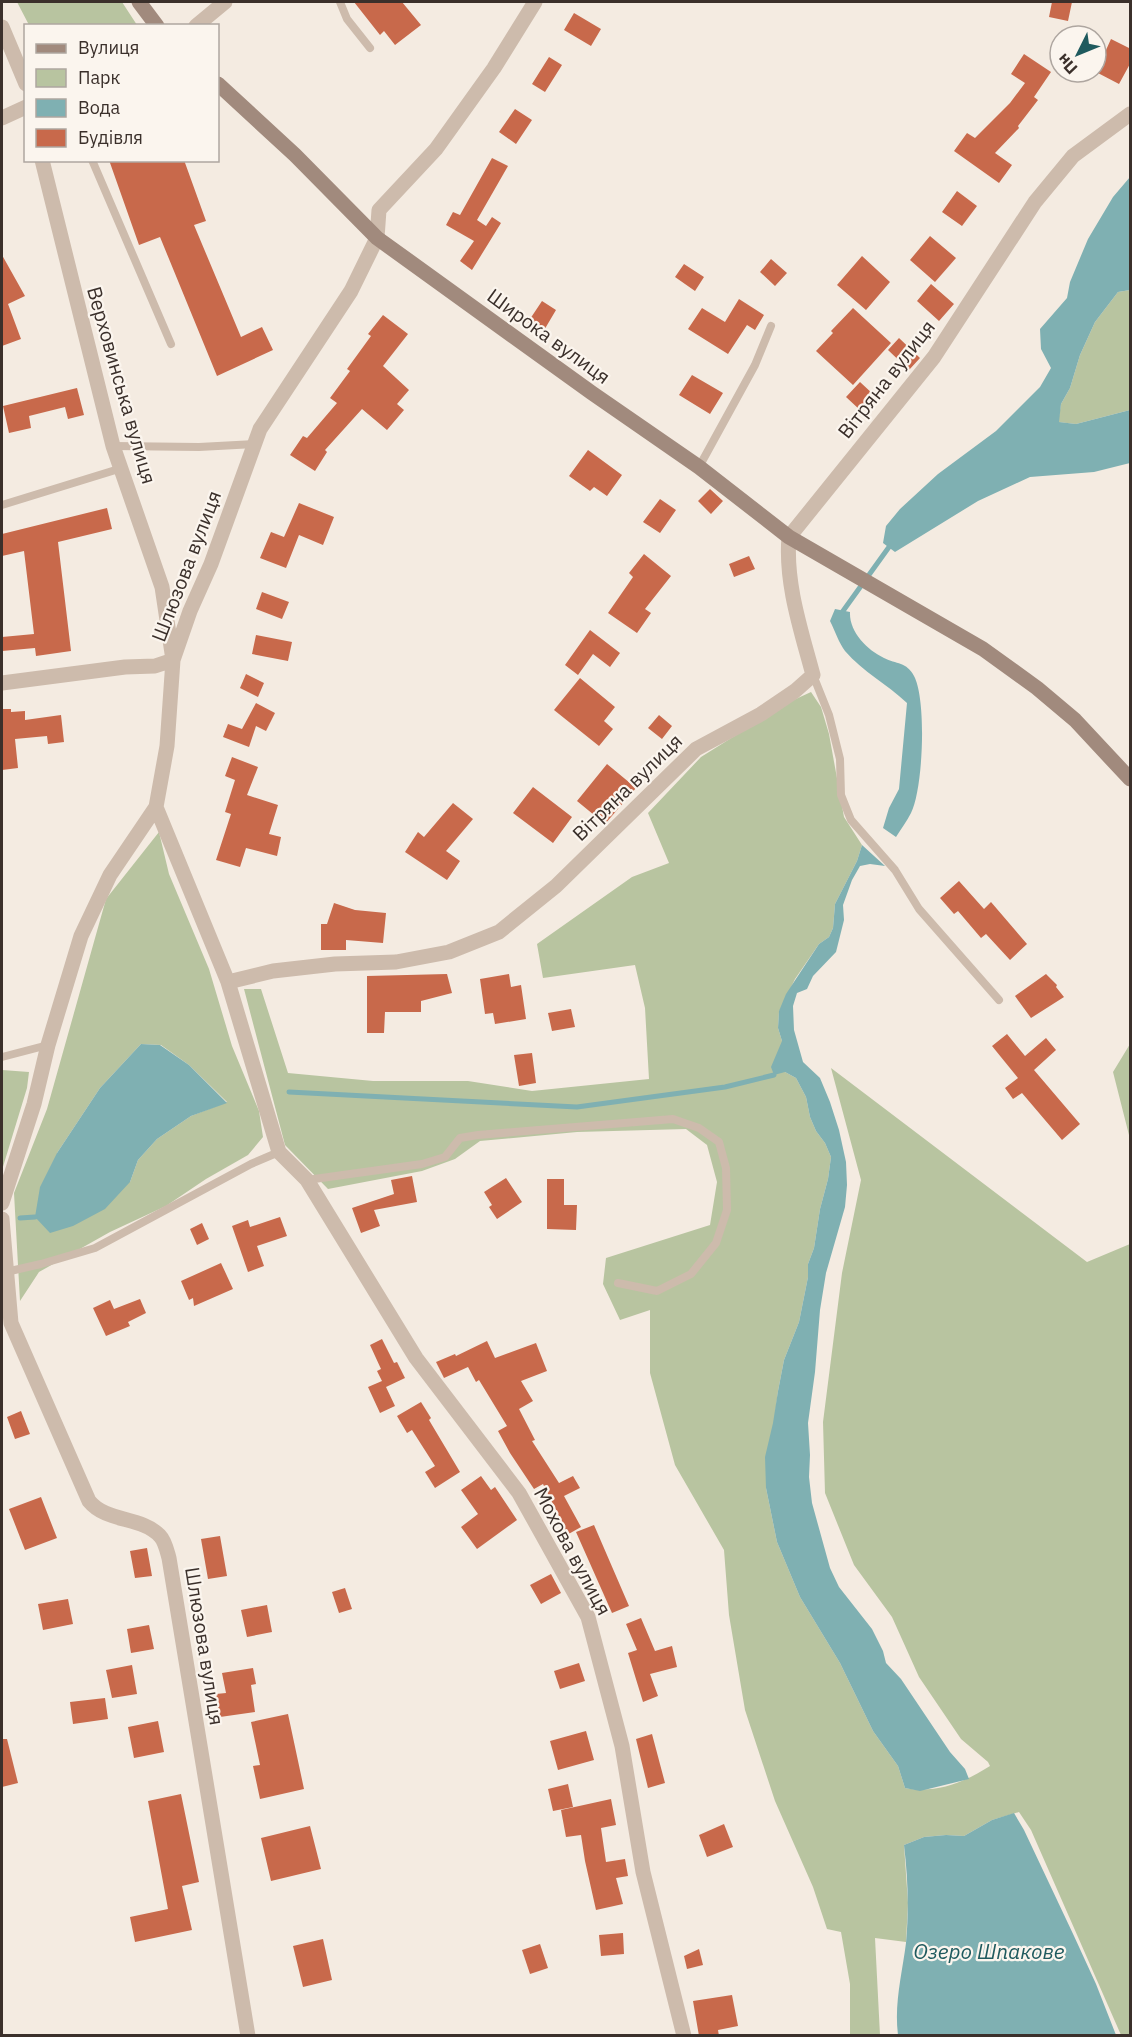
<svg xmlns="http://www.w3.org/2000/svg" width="1132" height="2037" font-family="'IBM Plex Sans',sans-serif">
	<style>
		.green { fill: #b8c4a0; fill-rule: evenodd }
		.water { fill: #7fb0b2 }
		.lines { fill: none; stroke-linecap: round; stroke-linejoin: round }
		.stream { stroke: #7fb0b2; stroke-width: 5 }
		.building { fill: #c8694b }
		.lane { stroke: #cdbbac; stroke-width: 8 }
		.street { stroke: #cdbbac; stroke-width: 15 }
		.secondary { stroke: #a18a7d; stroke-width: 15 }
		.labels { text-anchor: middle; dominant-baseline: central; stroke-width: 4.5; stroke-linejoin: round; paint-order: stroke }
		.street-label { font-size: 20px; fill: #3b302b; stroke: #fbf5ee }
		.water-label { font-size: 21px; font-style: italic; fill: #1f5a5e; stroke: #fbf5ee }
	</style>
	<rect width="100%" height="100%" fill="#f4ebe1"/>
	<path class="green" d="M17 2H122L137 25H29Z
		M1130 290V410L1076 424 1058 422 1061 404 1070 388 1080 355 1095 322 1118 292Z
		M811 692 821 707 829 734 844 817 862 845 857 861 835 904 833 928 829 937 819 944 795 979 779 1012 778 1028 782 1041 785 1072 796 1078 806 1097 810 1117 816 1131 825 1143 831 1157 828 1179 820 1209 814 1248 808 1264V1277L799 1322 784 1360 778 1391 766 1488 777 1542 800 1597 840 1663 873 1731 898 1766 905 1788C936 1794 965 1782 990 1766L988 1762 961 1739 919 1677 892 1617 854 1565 825 1493 823 1422 842 1273 861 1180 831 1068 1087 1262 1130 1244V2035H1121L1031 1830 1019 1812 992 1820 964 1836 946 1835 924 1837 904 1845 908 1903 906 1942 875 1938 880 2035H850V1984L841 1932 827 1929 813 1887 775 1801 745 1710 729 1615 724 1550 675 1465 650 1373V1310L620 1320 603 1284 606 1258 710 1225 717 1182 707 1145 686 1129 577 1132 480 1141 455 1159 422 1171 328 1189 285 1145 244 989H261L288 1073 373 1081H468L532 1091 649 1079 645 1008 635 965 543 978 537 944 632 877 669 863 648 813 701 757 787 703Z
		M159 832 169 874 209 969 232 1046 259 1111 263 1137 248 1155 206 1179 166 1206 110 1232 39 1272 20 1301 14 1193 47 1109 106 899ZM141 1044 161 1045 189 1065 227 1102 191 1116 157 1139 138 1160 130 1182 57 1153 100 1088Z
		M1130 1044V1139L1113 1072Z
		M2 1070 29 1072 27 1088 2 1170Z"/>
	<path class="water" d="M1130 177V290L1118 292 1095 322 1080 355 1070 388 1061 404 1059 422 1076 424 1130 410V463L1094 472 1030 477 978 501 895 552 883 543 886 526 900 509 938 474 996 431 1040 387 1051 368 1041 349 1040 329 1067 298 1070 282 1088 239 1113 197Z
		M835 609 850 612C849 632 867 650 884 658 896 664 907 662 914 676 927 700 923 790 911 813 907 821 901 829 896 837L883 828 889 808 899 789 907 703C887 684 863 672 845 651 839 643 835 631 830 621Z
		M862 845 885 866 870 864 860 866 852 880 843 905 844 920 836 952 813 976 807 989 797 993 793 1006 794 1030 803 1062 820 1078 830 1102 839 1130 846 1162 847 1185 845 1207 826 1273 820 1310 815 1372 808 1423 810 1455 809 1477 812 1503 830 1568 839 1587 872 1629 883 1651 886 1663 901 1679 950 1752 965 1769 969 1779 920 1791 905 1788 898 1766 873 1731 840 1663 800 1597 777 1542 766 1488 765 1457 773 1423 778 1391 784 1360 799 1322 808 1277V1264L814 1248 820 1209 828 1179 831 1157 825 1143 816 1131 810 1117 806 1097 796 1078 785 1072 774 1075 771 1067 782 1041 778 1028 779 1011 786 994 819 944 829 937 833 928 835 904 857 861Z
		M141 1044 160 1045 189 1065 227 1103 191 1116 157 1139 138 1160 130 1182 105 1209 73 1226 50 1233 35 1217 40 1187 57 1153 100 1088Z
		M1014 1813 1024 1830 1074 1936 1096 1984 1116 2035H898C894 2004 902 1974 906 1943 909 1910 908 1878 904 1845L924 1837 946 1835 964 1836 992 1820Z"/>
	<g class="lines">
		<path class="stream" d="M843 611 889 547
			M289 1092 577 1107 725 1087 774 1075
			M20 1218 35 1217"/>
	</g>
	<path class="building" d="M354 2H402L421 25 395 45 384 31 380 35Z
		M1052 2H1072L1068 21 1049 17Z
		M574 13 601 29 591 46 564 30Z
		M1111 39 1131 49V62L1119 84 1096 72Z
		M1024 54 1051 72 1034 97 1038 100 1018 126 1019 128 995 153 1012 165 999 183 954 151 967 133 975 138 1010 103 1025 83 1011 74Z
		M549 57 562 65 545 92 532 84Z
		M515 109 532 120 516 144 499 132Z
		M492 158 508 166 477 220 486 226 492 217 501 223 472 270 460 261 474 241 446 225 453 212 460 215Z
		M109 160H184L206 221 194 225 241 337 262 327 273 350 217 376 160 237 139 245Z
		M957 191 977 206 962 226 942 212Z
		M930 236 956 258 935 282 910 260Z
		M2 255 25 296 8 304 21 339 2 346Z
		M862 256 890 282 866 310 837 285Z
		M771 259 787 273 775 286 760 272Z
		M684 264 704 277 695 291 675 277Z
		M931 284 954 304 939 321 917 301Z
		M739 299 764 315 755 330 747 325 728 354 688 329 702 308 725 322Z
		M542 301 556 310 543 332 528 322Z
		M853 308 891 343 853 385 816 351 833 333 831 331Z
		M383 315 408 334 383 366 409 390 397 404 404 410 387 430 362 409 325 450 327 452 315 471 290 455 303 436 307 438 337 403 330 398 350 371 347 369 371 336 368 334Z
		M899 338 920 358 909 370 888 350Z
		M692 375 723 393 710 414 679 395Z
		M860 382 874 395 860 410 846 397Z
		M77 388 84 415 68 419 65 407 29 416 31 428 9 433 3 406Z
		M588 450 622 475 607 496 594 487 590 491 569 476Z
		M710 489 723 501 711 514 698 501Z
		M660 499 676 510 660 533 643 522Z
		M299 503 334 517 323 545 299 535 286 568 260 558 271 532 284 537Z
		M107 508 112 529 58 542 71 651 36 656 35 648 2 651V637L34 634 24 551 2 556V534Z
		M644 554 671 576 645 609 651 613 637 633 608 613 633 577 629 573Z
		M749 556 755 569 734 577 729 564Z
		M262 592 289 602 282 619 256 609Z
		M590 630 620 653 610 667 593 654 578 675 565 665Z
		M256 635 292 642 288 661 252 654Z
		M246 674 264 683 258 697 240 688Z
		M580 678 615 707 604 721 613 729 599 746 554 710Z
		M256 703 275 713 266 731 256 726 249 747 223 737 228 724 242 729Z
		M2 709H11V712L25 711V720L61 715 64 742 48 744 47 736 15 739 18 768 2 770Z
		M659 715 672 726 662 739 648 728Z
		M232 757 258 767 247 795 278 805 269 834 281 837 277 856 246 848 240 867 216 860 231 814 225 812 235 780 225 776Z
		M607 764 636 788 605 824 577 801Z
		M533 787 572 817 553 843 513 813Z
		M453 803 473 819 446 851 460 861 447 880 405 852 418 832 424 837Z
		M959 881 984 909 991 902 1027 944 1010 960 986 934 981 938 958 911 954 914 940 898Z
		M334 903 355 910 386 913 383 943 346 940V950H321V924H327Z
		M447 974 452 993 421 1001V1012H385L384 1033H367V976Z
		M509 974 511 987 521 985 526 1019 495 1024 493 1013 485 1014 480 979Z
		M1046 974 1057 985 1056 987 1064 997 1031 1018 1015 996Z
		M571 1009 575 1027 552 1031 548 1013Z
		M1007 1034 1025 1056 1046 1038 1056 1050 1034 1070 1080 1124 1062 1140 1022 1093 1013 1099 1005 1088 1018 1078 992 1046Z
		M532 1053 536 1083 519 1086 514 1055Z
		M412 1176 417 1202 374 1210 380 1226 361 1233 352 1208 394 1194 391 1180Z
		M506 1178 522 1202 497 1219 489 1207 492 1205 484 1192Z
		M547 1179H564V1205H577L576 1230 547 1229Z
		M280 1217 287 1236 257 1246 264 1266 248 1272 232 1226 248 1220 250 1227Z
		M202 1223 209 1239 197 1245 190 1229Z
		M221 1263 233 1289 194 1306 193 1298 189 1300 181 1281Z
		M140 1299 146 1313 128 1322 130 1326 106 1336 93 1308 110 1300 114 1309Z
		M382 1339 394 1363 397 1362 405 1378 386 1387 395 1406 380 1413 368 1387 382 1381 377 1371 381 1369 370 1345Z
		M487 1341 495 1358 536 1343 547 1371 521 1381 533 1401 519 1409 535 1440 532 1441 559 1483 573 1476 580 1488 564 1496 581 1527 565 1536 559 1523 562 1522 543 1484 534 1489 510 1453 498 1431 507 1426 479 1380 476 1382 468 1367 444 1378 436 1362 455 1354 456 1356Z
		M421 1402 431 1418 429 1420 460 1472 435 1488 425 1472 435 1466 412 1430 407 1433 397 1416Z
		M21 1411 30 1434 15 1439 7 1417Z
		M481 1476 491 1490 495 1487 517 1520 477 1549 461 1527 478 1514 461 1490Z
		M41 1497 57 1538 25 1550 9 1509Z
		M594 1525 629 1606 612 1613 576 1532Z
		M220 1536 227 1576 208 1579 201 1539Z
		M147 1548 152 1576 135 1578 130 1551Z
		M551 1574 561 1593 541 1604 530 1585Z
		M345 1588 352 1609 339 1613 332 1592Z
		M68 1599 73 1624 43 1630 38 1604Z
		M267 1605 272 1632 247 1637 241 1610Z
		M641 1618 655 1651 672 1646 677 1667 650 1674 658 1696 643 1702 628 1653 637 1650 626 1624Z
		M149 1625 154 1649 131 1653 127 1629Z
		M579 1663 585 1681 560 1689 554 1671Z
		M132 1665 137 1694 112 1698 106 1670Z
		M253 1668 256 1684 251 1685 255 1712 220 1717 216 1694 226 1693 222 1673Z
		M105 1698 108 1719 73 1724 70 1702Z
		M288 1714 304 1789 260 1799 253 1766 260 1765 251 1722Z
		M158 1721 164 1752 134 1758 128 1727Z
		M586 1731 594 1760 558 1770 550 1741Z
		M652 1734 665 1783 648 1788 636 1739Z
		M2 1739H7L18 1783 2 1787Z
		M568 1784 573 1807 553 1811 548 1789Z
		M181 1794 199 1882 182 1886 192 1930 135 1942 130 1917 168 1909 148 1801Z
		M611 1799 616 1825 601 1828 606 1862 625 1859 628 1876 616 1878 623 1904 596 1910 585 1861 581 1835 566 1837 561 1810Z
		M724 1824 733 1847 707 1857 699 1835Z
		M310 1826 321 1869 271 1881 261 1838Z
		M623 1933 624 1954 601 1956 599 1935Z
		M323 1939 332 1980 303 1987 293 1946Z
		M540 1944 548 1968 530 1974 522 1950Z
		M699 1949 703 1965 687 1969 684 1956Z
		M732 1995 738 2026 718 2030 719 2036H699L693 2001Z"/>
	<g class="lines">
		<path class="lane" d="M340 2 347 19 370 48
			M92 160 171 344
			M113 446 199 447 255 444
			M699 467 755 365 771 326
			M2 505 122 468
			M813 675 829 715 840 759 841 795 851 820 895 870 919 909 999 1000
			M2 1057 48 1045
			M307 1180 422 1164 445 1157 460 1138 478 1135 673 1119 699 1128 719 1142 726 1168 727 1210 716 1243 691 1274 657 1291 618 1283
			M6 1272 41 1264 95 1248 251 1164 279 1152"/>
		<path class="street" d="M196 26 225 2
			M2 27 26 84
			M2 118 26 107
			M2 683 125 667 155 666 173 660 162 587 113 446 42 160
			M156 807 228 982 279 1152 307 1180 416 1358 519 1493 588 1617 622 1746 643 1872 684 2036
			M228 982 273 971 335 964 396 962 449 952 499 932 556 886 696 749 761 714 795 691 813 675C801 630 785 583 789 537L934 357 1035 202 1073 156 1130 114
			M2 1203 34 1104 48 1045 81 936 110 875 156 807 167 746 173 660 190 611 211 564 260 429 351 291 377 238 379 210 436 149 494 68 535 2
			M2 1219 11 1323 89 1501C107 1523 141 1516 160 1536 165 1541 167 1551 169 1558L248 2036"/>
		<path class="secondary" d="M139 2 157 26
			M218 84 295 155 377 238 592 393 699 467 789 537 983 649 1037 688 1075 720 1130 779"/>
	</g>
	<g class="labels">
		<g class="street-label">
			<text transform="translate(549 336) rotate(36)">Широка вулиця</text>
			<text transform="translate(886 379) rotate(-52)">Вітряна вулиця</text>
			<text transform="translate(122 385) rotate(74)">Верховинська вулиця</text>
			<text transform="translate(186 566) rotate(-69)">Шлюзова вулиця</text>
			<text transform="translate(627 787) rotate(-44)">Вітряна вулиця</text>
			<text transform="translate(573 1551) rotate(62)">Мохова вулиця</text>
			<text transform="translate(205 1646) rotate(81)">Шлюзова вулиця</text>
		</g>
		<g class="water-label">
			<text x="989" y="1951">Озеро Шпакове</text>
		</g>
	</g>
	<rect width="1132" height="2037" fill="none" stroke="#3b302b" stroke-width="6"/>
	<rect x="24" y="24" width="195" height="138" fill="#fbf5ee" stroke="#aea6a0" stroke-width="1.5"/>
	<rect x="36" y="44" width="30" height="9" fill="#a18a7d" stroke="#aea6a0" stroke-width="1.5"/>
	<text x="78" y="54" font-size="18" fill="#3b302b">Вулиця</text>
	<rect x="36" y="69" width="30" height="18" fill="#b8c4a0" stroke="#aea6a0" stroke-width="1.5"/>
	<text x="78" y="84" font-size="18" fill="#3b302b">Парк</text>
	<rect x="36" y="99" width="30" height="18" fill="#7fb0b2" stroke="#aea6a0" stroke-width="1.5"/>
	<text x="78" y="114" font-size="18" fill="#3b302b">Вода</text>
	<rect x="36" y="129" width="30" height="18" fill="#c8694b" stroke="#aea6a0" stroke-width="1.5"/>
	<text x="78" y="144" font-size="18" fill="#3b302b">Будівля</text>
	<g transform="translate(1078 54) rotate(227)"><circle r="28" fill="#fbf5ee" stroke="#aea6a0" stroke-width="1.5"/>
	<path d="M0-4.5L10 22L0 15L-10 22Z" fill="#1f5a5e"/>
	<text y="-9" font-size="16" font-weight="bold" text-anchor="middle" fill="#3b302b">Пн</text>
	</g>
</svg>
